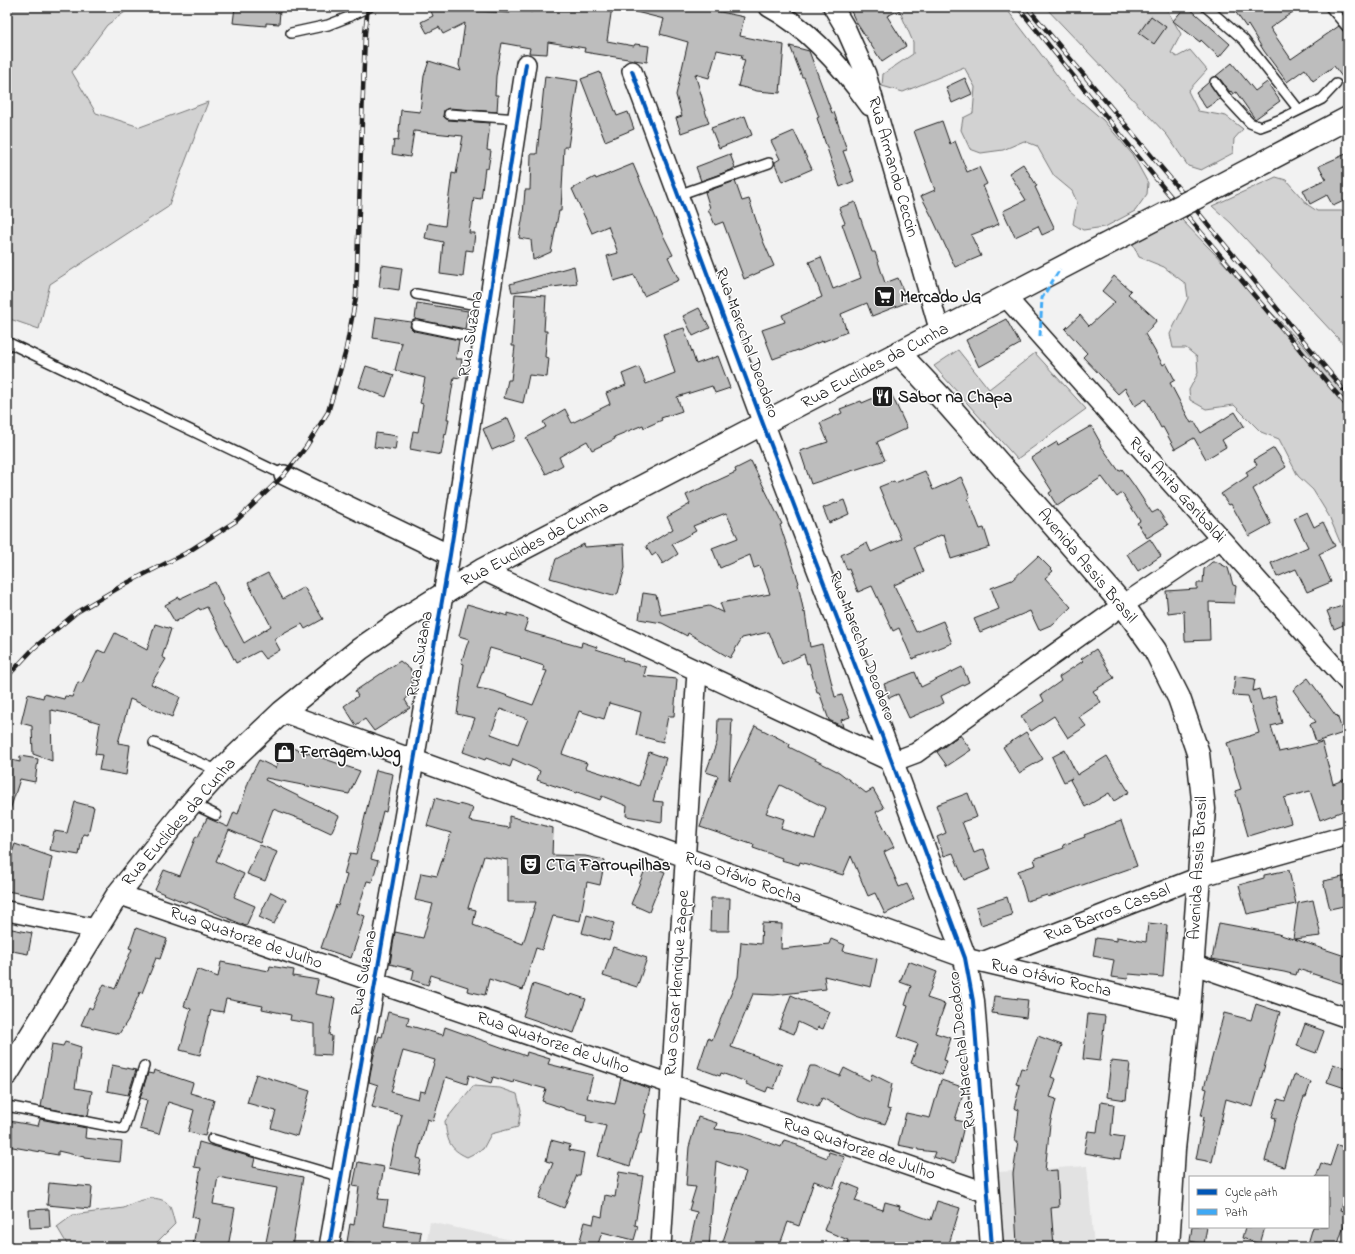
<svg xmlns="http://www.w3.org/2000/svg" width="1355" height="1254" font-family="'Indie Flower',sans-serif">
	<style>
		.built { fill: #e2e2e2 }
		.green { fill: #d2d2d2; stroke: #777 }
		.building { fill: #bdbdbd; stroke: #1c1c1c; fill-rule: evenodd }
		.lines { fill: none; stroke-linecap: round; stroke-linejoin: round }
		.service-casing { stroke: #1c1c1c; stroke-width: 12 }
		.minor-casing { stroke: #1c1c1c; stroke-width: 22 }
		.tertiary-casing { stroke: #1c1c1c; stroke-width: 25 }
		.secondary-casing { stroke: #1c1c1c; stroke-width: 25 }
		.service { stroke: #fff; stroke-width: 9 }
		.minor { stroke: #fff; stroke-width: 19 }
		.tertiary { stroke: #fff; stroke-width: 22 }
		.secondary { stroke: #fff; stroke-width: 22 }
		.rail-casing { stroke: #1c1c1c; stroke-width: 4.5 }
		.rail { stroke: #fff; stroke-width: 3; stroke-dasharray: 9; stroke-linecap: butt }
		.secondary-bridge-casing { stroke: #1c1c1c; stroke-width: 25; stroke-linecap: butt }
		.secondary-bridge { stroke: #fff; stroke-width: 22 }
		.quiet { stroke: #3fa9f5; stroke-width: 3; stroke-dasharray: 6 3; stroke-linecap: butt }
		.cycleway-casing { stroke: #fff; stroke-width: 6 }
		.cycleway { stroke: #0057b8; stroke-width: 4 }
		.labels { text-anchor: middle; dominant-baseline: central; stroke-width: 3; stroke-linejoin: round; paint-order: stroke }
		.street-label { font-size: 17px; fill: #1c1c1c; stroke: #fff }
		.poi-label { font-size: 17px; font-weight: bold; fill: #1c1c1c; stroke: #fff; text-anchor: start }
	</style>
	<rect width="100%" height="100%" fill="#f2f2f2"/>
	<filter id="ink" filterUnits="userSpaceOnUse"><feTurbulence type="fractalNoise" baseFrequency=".025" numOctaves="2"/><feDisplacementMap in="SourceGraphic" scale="8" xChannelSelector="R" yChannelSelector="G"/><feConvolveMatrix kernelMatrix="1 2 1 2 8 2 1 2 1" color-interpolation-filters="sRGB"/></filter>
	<g filter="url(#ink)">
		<path class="built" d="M1087 1166 1094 1247H1005L998 1172Z
			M430 1222 543 1247H426Z"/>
		<path class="green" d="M7 7H132L107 25 72 72 96 113 140 127 208 102 168 207 50 284 39 329 7 318Z
			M898 7H1005L1069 91 1103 120 1132 154 1148 183 1147 194 1135 211 1105 227 1083 230 1073 224 1077 202 1072 191 1054 176 1037 146 1024 141 1003 150 981 153 970 149 961 130 963 118 973 113 975 87 964 67 903 92 882 86 883 74 913 54V42Z
			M1045 7H1154L1167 10 1181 34 1171 53 1177 57 1190 50 1207 70 1188 91 1198 111 1226 116 1243 129 1234 139 1233 153 1201 170 1188 166 1167 135Z
			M1276 177 1286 180 1308 205 1317 211H1348V290H1346L1348 292V349L1231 223 1212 206Z
			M1180 218 1301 343 1348 398V561L1329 516 1313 490 1298 476 1279 439 1261 432 1234 405 1206 409 1190 400 1189 390 1198 373 1197 357 1186 348H1173L1170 334 1188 298 1186 284 1164 267 1139 257 1133 244Z
			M958 350 989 389 1035 353 1086 409 1017 459 934 366Z
			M473 1086 500 1088 517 1094 521 1110 518 1127 491 1134 483 1149 467 1157C449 1149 447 1140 445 1121Z
			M152 1198C172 1200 170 1207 175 1224L155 1244 157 1247H67V1244L57 1227 73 1215 124 1208C133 1202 142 1200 152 1198Z"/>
		<path class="building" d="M235 7 267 8V10L280 11 279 24 266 23V26L233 23Z
			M439 7H459L460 10 510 13 511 8 532 12 533 7H612L607 41 634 46 635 44 649 46 647 62 584 52 585 48 548 42 547 54 529 53 530 48 502 43 496 76 495 95H498L497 112 449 108 444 110 443 116 448 120 490 123 487 150 491 151 488 169 485 168 481 199 474 198 469 233H475L473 251 466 250 463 277 440 274 443 242 425 238 428 223 445 226 452 173 456 174 463 136 414 131 410 157 392 154 394 140 398 141 401 110 420 112 424 76 429 61 461 71 459 65 465 23 443 34 439 27 427 33 421 22 433 16 431 11Z
			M637 7H707L716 9V11L744 17 740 36 784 45 780 93 757 91 738 86 745 60 741 59 742 55 717 50 709 78 695 74 703 101H702L709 123 681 133 676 118 682 116 676 95 688 42 660 34 664 19 636 12Z
			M849 7H906L887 16 906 46 882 62 856 22Z
			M1185 7H1188L1230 44 1219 57 1201 40 1200 42 1173 21Z
			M1232 7H1300L1270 28 1291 59 1339 26 1344 32 1348 34V85L1334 66 1313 81 1305 69 1287 82 1264 51 1248 25 1246 27Z
			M1151 16 1166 27 1154 44 1139 33Z
			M790 46 809 51 832 113 834 112 847 150 843 151 854 181 840 187 817 118 819 117 804 77H802Z
			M1232 63 1255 91 1267 82 1280 101 1255 119 1236 92 1233 94 1231 91 1230 92 1220 79 1216 76Z
			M600 72 617 116 628 112 634 129 605 141 581 79Z
			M545 76 578 81 568 147H564L561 211H559L551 252 533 260 531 240 519 238 523 215 525 190H530L531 154H537Z
			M965 78 972 94 952 103 946 87Z
			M1209 82 1220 99 1206 108 1196 93Z
			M745 116 752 135 719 148 711 128Z
			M942 121 950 144 955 141 967 172 979 167 987 184 983 186 999 224 971 235 981 256 955 267 932 217 921 196 935 190 914 131Z
			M794 131 812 169 782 182 775 164V162L780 159 771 141Z
			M1348 153V199L1333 206 1327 195 1310 204 1303 190 1326 179 1319 166Z
			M730 154 735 167 731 170 701 181 696 167Z
			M633 164 663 235 673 255 668 257 679 280 644 296 634 275 614 281 607 256 618 253 608 226 592 233 572 189 595 177 596 179Z
			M1023 164 1037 186 1035 187 1055 229 1042 235 1038 226 1015 237 1003 211 1026 200 1009 173Z
			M735 181 742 201 749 199 763 241 774 266 744 279 723 222 715 225 708 209 710 208 705 192Z
			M855 202 872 252H875L885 283 898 278 908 302 872 316 867 303 841 314 847 332 822 342V341L798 351V350L773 359 762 330 785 322 782 315 822 297 809 262 821 257 833 289 861 278 842 224 845 223 839 208Z
			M382 265 402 268 399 290 379 287Z
			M574 266 577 284 512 292 510 284Z
			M1114 276 1131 291 1128 294 1157 320 1145 334 1163 365 1166 363 1175 380 1170 383 1191 423 1194 421 1201 433 1235 412 1244 426 1222 440 1226 447 1206 459 1194 438 1175 449 1163 427 1161 428 1146 399 1135 406 1125 388 1118 394 1083 357 1087 353 1065 329 1080 315 1089 326 1115 302 1102 291Z
			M515 294 546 296 544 331H547L545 357 549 358 547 377 529 375 523 403 504 398 508 380H511L515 346H512Z
			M417 303 468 311 465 329 415 319Z
			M699 308 710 328 693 336 683 316Z
			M376 317 411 322 410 327 414 331 459 340 456 359H462L460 378 454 377 447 419H449L446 435 445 434 441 455 410 449 413 431 418 432 423 404 420 403 425 378 395 370 402 343 373 338Z
			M1006 319 1020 344 979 367 966 340Z
			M684 328 696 364 718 356 730 388 715 393 712 386 677 397 682 411 661 418 662 420 644 428 643 425 614 437 615 439 592 450 587 441 559 457 563 465 546 474 526 438 546 427 543 422 565 409 572 423 610 404 606 393 626 385 622 374 639 367 646 384 675 373 663 334Z
			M366 366 394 375 386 397 359 387Z
			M890 391 907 428 877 442 885 460 811 484 800 451 828 442 820 423 842 413 840 409 861 401 862 403Z
			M508 418 515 434 513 441 492 450 483 429Z
			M1091 426 1100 442 1099 443 1119 471 1122 469 1133 484 1152 513 1158 510 1168 525 1147 538 1137 523 1140 521 1122 493 1117 497 1102 477 1057 506 1049 493 1052 491 1031 458 1057 442 1058 445Z
			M376 433 397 436 395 450 374 447Z
			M1274 448 1286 467 1253 489 1271 524 1249 536 1231 504 1229 505 1221 494 1248 476 1246 472 1257 465 1254 460Z
			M751 461 782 524 780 525 799 583 798 584 804 613 805 612 810 647 822 644 835 697 842 695 850 717 841 720 843 727 829 720 819 692H817L809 663 807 664 804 654 782 664 769 632 742 638 730 658 688 633 687 636 662 623 639 619 643 593 656 595 661 615 709 606 724 613 720 603 770 594 760 566 754 568 750 555 720 568 712 548 738 538 726 513 693 526 696 531 672 544 678 554 663 564 656 553 652 556 646 546 673 529 667 517 690 504 686 495 736 472 735 469Z
			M925 471 933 490 961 477 970 497 968 498 980 529 984 528 990 547 951 559 944 535 942 536 941 535 914 547 924 572 894 585 916 632 943 621 952 643 912 659 899 628 893 631 872 586 858 592 849 569 847 570 841 555 867 543 871 552 901 539 879 487 894 481 895 483Z
			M844 500 849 514 829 523 823 508Z
			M1307 512 1314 527 1323 522 1335 546 1319 554 1331 582 1307 592 1296 569 1277 577 1271 563 1308 547 1294 518Z
			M1150 539 1161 556 1138 571 1127 554Z
			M584 544 585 547 624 544 625 568 618 593 613 596 550 578 556 559Z
			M1038 556 1053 571 1045 578 1071 607 1053 624 1039 630 1030 611 980 632 974 619 999 609 991 588 1012 580Z
			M1212 562H1217L1228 568 1233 585 1236 586 1234 603 1209 602 1210 640 1185 641 1184 611 1168 613 1166 591 1197 589V583H1203L1204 569Z
			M268 573 283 599 304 587 323 619 305 629 302 624 274 639 280 650 265 659 259 651 236 663 207 607 200 610 199 608 175 622 165 605 179 597V599L215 582 223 600 222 601 244 643 271 626 248 583Z
			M467 604 508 616V613L528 619 524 631 581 647 582 642 597 647 596 649 623 658 622 660 646 667 644 676 677 679 674 716H668L663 742 636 735 641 712 609 703 604 719 579 711 562 754 587 763 585 768 614 777V776L639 786 649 752 666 758 653 801 663 802 662 822 626 816 627 806 602 796 600 800 577 792 576 793 537 780 540 771 513 759 510 767 486 758 485 760 463 752 475 718 457 714 464 664 461 663 469 639 459 636ZM490 648 521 657 520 658 544 666 543 670 547 671 533 705 494 691 477 688ZM500 709 528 719 518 744 491 734Z
			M1348 604V623L1334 629 1327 611Z
			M155 624 171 629 162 657 166 659 151 684 180 697 172 717 130 699 118 743 130 745 126 775 99 770 102 755 95 754 100 723 71 714 51 710 52 761 33 754 32 726 21 723 28 694 43 698 44 694 64 699 65 696 72 697 78 682 82 683 98 650 105 653 115 633 147 650Z
			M1096 649 1114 678 1093 691 1101 702 1079 717 1086 726 1068 738 1054 716 1031 731 1021 716 1044 701 1041 695 1061 681 1059 677 1083 661 1081 659Z
			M400 661 411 670 413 691 405 700 410 708 374 731 365 719 356 725 344 706 358 696 355 691Z
			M962 667 969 682 941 696 944 703 909 718 898 694 889 698 884 684 915 672 921 687Z
			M1235 676 1255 679 1253 691 1259 689 1262 700 1275 696 1282 723 1271 726 1279 752 1322 742 1333 784 1348 778V809L1320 820 1310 791 1284 798 1291 823 1248 836 1235 791 1241 789 1227 743 1259 733 1248 696 1233 695Z
			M1308 678 1336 716 1337 715 1343 733 1316 742 1310 724 1316 722 1293 690Z
			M718 719H732L729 780 755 726 790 744 789 747 839 772 866 793 873 789 884 808 876 812 894 847 884 852 899 887 907 884 914 899 885 914 875 893 868 896 851 856 843 875 800 862 799 865 781 860 782 858 753 848 754 845 700 827 718 776 706 772 717 742ZM780 785 826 808 815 839 781 829 784 819 766 813Z
			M1026 732 1043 759 1019 773 1003 747Z
			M960 735 971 750 947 766 937 752Z
			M284 745 360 771 349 794 266 778 265 780 339 816 331 833 303 820 273 809 260 843 229 830 216 861 244 874 234 897 255 906 246 926 187 901 186 903 155 890 164 870 180 876 196 836 198 837 207 818 228 827 234 812 238 814 250 777 259 760 276 768Z
			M1065 750 1077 775 1107 756 1129 792 1114 801 1109 793 1085 807 1070 780 1072 778 1064 782 1052 757Z
			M20 756 38 759 35 782 20 779 10 810H7V759L20 762Z
			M376 770 393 774 386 812 383 811 371 859 378 861 372 882 367 881 357 913 365 916 351 958 321 948 336 905 338 906 347 875 344 874 350 853 356 854Z
			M968 793 977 817 962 822 974 853 984 849 991 869 964 880 953 853 944 856 937 837 946 833 936 805Z
			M435 798 459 805V804L473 808 469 821 509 828V816L553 828 552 855 585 856 605 860 600 885 587 882 580 921 553 916 542 950 536 948 523 990 489 979 485 995 467 991 468 987 431 975 428 985 412 980 414 970 390 964 395 932 423 938 433 904 415 900 421 873 437 876 451 833 427 826ZM484 856 508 860V902H536L523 944 473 925 476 910 468 908Z
			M75 802 94 807 88 835 83 834 79 855 50 850 54 831 67 833Z
			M1121 821 1137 866 1048 897 1047 895 1027 901 1018 871 1036 865 1034 859 1064 848 1063 845 1085 837 1084 835Z
			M15 844 52 857 44 898 7 891V867Z
			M260 845 277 852 265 881 247 874Z
			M647 865 665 872 649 912 631 904Z
			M1289 870 1296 904 1247 914 1239 885 1264 878V875Z
			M1348 876V905L1330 909 1323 881Z
			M271 892 286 900 274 924 259 917Z
			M1007 897 1012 915 981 925 976 907Z
			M711 898H730L729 931H710Z
			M1313 900 1321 936 1294 939 1348 957V973L1344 984 1298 969 1296 975 1284 972 1212 959 1219 923 1278 934 1293 939 1298 903Z
			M587 915 614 923 609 941 582 933Z
			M762 923 782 924 781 949 829 944 831 939 845 945 843 951 877 959 871 987 824 976 826 989 774 995 753 994 731 1047 782 1065 774 1089 768 1087 766 1092 746 1084 747 1082 721 1073 720 1076 698 1068 708 1038 712 1040 738 977 741 942 761 944Z
			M1148 923 1167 925 1163 977 1129 974 1128 979 1111 977 1114 960 1093 956 1096 938 1117 941V937L1146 942Z
			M7 928 32 933 28 954 7 950Z
			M136 928 167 939 160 959 156 958 142 993 140 992 128 1020 119 1034 81 1025 89 1007 92 1009 104 984 115 989 132 949 129 948Z
			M613 947 647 958 637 987 603 976Z
			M908 961 937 972 927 998 945 1004 935 1033 951 1038 944 1060 947 1061 942 1075 911 1063 918 1044 898 1037 908 1006 905 1005 911 986 900 982Z
			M221 962 269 971 270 966 294 970 293 976 318 980 315 994 335 998 329 1035 332 1036 331 1055 314 1054V1024L290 1020 291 1015 262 1009 263 1006 226 999 223 1012 211 1010 200 1055 180 1050 191 1009 184 1006 197 969 218 977Z
			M533 984 570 996 571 994 586 999 574 1033 523 1016Z
			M791 995 830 1012 823 1029 818 1027 817 1031 798 1022 794 1034 779 1028Z
			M994 996 1028 1000 1026 1018 992 1013Z
			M1256 1004 1280 1012 1253 1107 1226 1099 1212 1162 1196 1159 1204 1117 1201 1116 1207 1089 1204 1088 1224 1013 1251 1020Z
			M388 1012 409 1017 407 1025 443 1035 445 1027 526 1056 527 1052 550 1059 548 1064 593 1075 587 1098 615 1104 621 1078 650 1089 644 1113 646 1114 642 1132H640L630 1166 598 1156 606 1126 586 1121 587 1115 564 1109V1108L542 1101 546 1089 514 1080 513 1083 493 1077 491 1083 469 1075 467 1084 446 1077 433 1121 427 1119 417 1158 421 1159 418 1174 389 1168 394 1143H395L402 1115 372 1107 378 1085 369 1082 373 1059 379 1036 382 1037ZM403 1051 435 1060 425 1092 420 1091 418 1099 391 1092Z
			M1088 1014 1105 1016 1100 1061 1083 1059Z
			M1305 1024 1324 1031 1316 1053 1297 1046Z
			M1038 1036 1062 1045 1051 1077 1056 1079 1050 1097 1056 1099 1050 1124 1045 1171 1057 1170 1059 1207 1051 1208 1054 1247H1040L1039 1243 1017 1244 1013 1174 1018 1141H1015L1019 1110 1014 1108 1020 1085 1016 1084 1021 1068 1026 1069Z
			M65 1042 81 1047 75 1088 92 1091 88 1116 41 1107 52 1044 63 1046Z
			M1111 1061 1130 1063 1126 1100 1107 1097Z
			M1333 1064 1348 1069V1089L1327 1082Z
			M112 1065 136 1070 128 1095 107 1091Z
			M810 1066H815L840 1076 844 1068 870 1081 872 1074 892 1084 887 1109 891 1110 885 1124 857 1115 822 1098 818 1107 797 1099Z
			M154 1070 193 1083 190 1093 214 1100 205 1136 188 1132 194 1110 168 1102 159 1134 140 1129 147 1100 140 1098 148 1073 153 1074Z
			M256 1074 310 1091 297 1136 271 1128 276 1111 247 1103Z
			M1294 1075 1311 1082 1306 1097H1304L1294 1127 1284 1167 1265 1161 1276 1118 1272 1117 1278 1099 1285 1101Z
			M941 1080 965 1088 955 1120 965 1122 955 1163 933 1157 935 1152 918 1150V1149L898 1145 906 1113 930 1118Z
			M1101 1102 1114 1104 1111 1135 1124 1137 1120 1159 1084 1153 1088 1131 1097 1132Z
			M698 1117 717 1123 715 1129 743 1133 781 1147 784 1140 797 1144V1146L827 1158 829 1152 845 1157 833 1188 814 1181 799 1226 788 1222 779 1247H721L746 1172 716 1161 709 1247H689L697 1212 689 1210 696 1187 686 1186 689 1147Z
			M40 1119 86 1128 85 1138 122 1142 120 1162 84 1158V1157L58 1151V1155L7 1146V1134L9 1121 38 1126Z
			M551 1140 570 1145 569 1150 584 1153 580 1175H577L564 1208 539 1198 553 1163 546 1161Z
			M199 1142 255 1158 253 1167 303 1177 292 1247H265L277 1188 218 1177 213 1204 235 1208 228 1247H206L193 1245 198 1219 192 1217 201 1168 194 1167Z
			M1337 1145 1348 1148V1186L1340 1210 1348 1213 1337 1247H1307L1313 1227H1328V1177H1316L1321 1163 1330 1166Z
			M358 1162 384 1167 378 1199 388 1200 384 1226 421 1232 419 1247H374L347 1242 350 1224 354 1225 359 1187 353 1186Z
			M619 1172 643 1176 635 1225 638 1226 634 1240 602 1232 597 1247H578L585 1222 593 1224 595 1215 602 1217 605 1195 615 1197Z
			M843 1182 860 1189 855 1201 883 1210 885 1202 900 1206 899 1209 931 1220 937 1201 960 1208 948 1247H935L917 1241 916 1247H846L848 1240 824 1230Z
			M49 1183 92 1187 90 1209 47 1205Z
			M49 1209 50 1227 30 1228 29 1210Z
			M1192 1227H1207L1204 1244 1190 1241Z
			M1245 1227H1265L1260 1244 1242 1238Z"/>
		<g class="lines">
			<defs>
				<path id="service" d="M1206 7 1244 40 1299 110
					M1330 7 1348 28
					M291 33 328 25 346 18 369 7
					M1215 82 1225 96 1250 123 1260 127 1279 120 1322 99 1336 84
					M449 114 517 119
					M678 195 769 163
					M416 294 488 307
					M416 325 483 339
					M7 342 284 475
					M154 743 219 771
					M191 803 216 815
					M7 1106 124 1129 144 1066
					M212 1139 341 1177"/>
				<path id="minor" d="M769 7C810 29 843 68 870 106
					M833 7 846 29 866 74 940 332
					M632 71 763 424
					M1006 297 1348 682
					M284 475 450 555
					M482 570 892 762 916 753 1123 605 1221 539
					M282 712 965 958 1189 1011
					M118 894 988 1193
					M7 911 96 929
					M982 962 1199 877 1348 835
					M1192 964 1348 1018
					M329 1247 450 555 526 64
					M661 1247 697 671"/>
				<path id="tertiary" d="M899 353 949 406 1123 605 1155 650 1179 698 1198 753 1204 809 1189 1011 1174 1149 1168 1247
					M763 424 892 762 965 958 973 1001 992 1247"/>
				<path id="secondary" d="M1190 201 1348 118
					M7 1074 118 894 191 803 220 771 282 712 360 649 405 618 482 570 1103 246"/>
			</defs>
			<use href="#service" class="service-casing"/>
			<use href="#minor" class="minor-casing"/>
			<use href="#tertiary" class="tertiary-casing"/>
			<use href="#secondary" class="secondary-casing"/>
			<use href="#service" class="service"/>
			<use href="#minor" class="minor"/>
			<use href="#tertiary" class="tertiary"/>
			<use href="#secondary" class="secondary"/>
			<defs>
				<path id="rail" d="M1018 7 1157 180 1348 407
					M1027 7 1170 178 1348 395
					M7 677 34 648 77 612 125 584 186 553 236 521 284 475 306 447 328 412 345 354 356 297 365 33 368 7"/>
			</defs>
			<use href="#rail" class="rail-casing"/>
			<use href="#rail" class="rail"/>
			<defs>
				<path id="secondary-bridge" d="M1103 246 1190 201"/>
			</defs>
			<use href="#secondary-bridge" class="secondary-bridge-casing"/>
			<use href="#secondary-bridge" class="secondary-bridge"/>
			<path class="quiet" d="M1040 336 1042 298 1060 269"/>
			<defs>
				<path id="cycleway" d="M632 71 763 424 892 762 965 958 973 1001 992 1247
					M329 1247 450 555 526 64"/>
			</defs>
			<use href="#cycleway" class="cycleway-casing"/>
			<use href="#cycleway" class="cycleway"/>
		</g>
	</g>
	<defs>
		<symbol id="supermarket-square" viewBox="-11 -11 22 22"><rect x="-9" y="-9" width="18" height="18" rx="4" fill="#1c1c1c" stroke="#fff"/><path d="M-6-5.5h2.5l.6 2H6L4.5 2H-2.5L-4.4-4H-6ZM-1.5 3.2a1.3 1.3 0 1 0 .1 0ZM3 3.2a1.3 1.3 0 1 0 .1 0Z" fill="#fff"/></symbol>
		<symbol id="restaurant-square" viewBox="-11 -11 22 22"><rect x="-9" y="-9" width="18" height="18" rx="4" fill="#1c1c1c" stroke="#fff"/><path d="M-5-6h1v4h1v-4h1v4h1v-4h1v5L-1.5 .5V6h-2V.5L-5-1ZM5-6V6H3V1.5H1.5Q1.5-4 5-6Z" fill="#fff"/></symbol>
		<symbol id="shop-square" viewBox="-11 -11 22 22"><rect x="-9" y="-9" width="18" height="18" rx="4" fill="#1c1c1c" stroke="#fff"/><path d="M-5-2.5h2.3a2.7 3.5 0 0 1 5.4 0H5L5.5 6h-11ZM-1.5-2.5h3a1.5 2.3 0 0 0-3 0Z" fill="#fff"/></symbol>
		<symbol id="theatre-square" viewBox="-11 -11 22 22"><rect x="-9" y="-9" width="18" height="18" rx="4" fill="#1c1c1c" stroke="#fff"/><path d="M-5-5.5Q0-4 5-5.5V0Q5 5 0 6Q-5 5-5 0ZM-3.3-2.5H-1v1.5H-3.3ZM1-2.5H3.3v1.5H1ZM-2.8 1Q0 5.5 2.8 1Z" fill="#fff"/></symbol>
	</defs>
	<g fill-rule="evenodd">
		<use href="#supermarket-square" x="872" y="284" width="25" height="25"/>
		<use href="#restaurant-square" x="870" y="384" width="25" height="25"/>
		<use href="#shop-square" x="272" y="740" width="25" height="25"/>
		<use href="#theatre-square" x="518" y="852" width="25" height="25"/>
	</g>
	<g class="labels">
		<g class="street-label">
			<text transform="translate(893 167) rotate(74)">Rua Armando Ceccin</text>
			<text transform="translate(471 334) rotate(-81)">Rua Suzana</text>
			<text transform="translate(747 343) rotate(70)">Rua Marechal Deodoro</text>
			<text transform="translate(875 366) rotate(-28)">Rua Euclides da Cunha</text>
			<text transform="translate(1177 490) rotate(48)">Rua Anita Garibaldi</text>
			<text transform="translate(535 544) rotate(-28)">Rua Euclides da Cunha</text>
			<text transform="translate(1087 566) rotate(50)">Avenida Assis Brasil</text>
			<text transform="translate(862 646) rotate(69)">Rua Marechal Deodoro</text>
			<text transform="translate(420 654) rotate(-80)">Rua Suzana</text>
			<text transform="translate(179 822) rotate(-49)">Rua Euclides da Cunha</text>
			<text transform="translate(1198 868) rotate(-87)">Avenida Assis Brasil</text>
			<text transform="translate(743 878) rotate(20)">Rua Otávio Rocha</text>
			<text transform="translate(1107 913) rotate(-21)">Rua Barros Cassal</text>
			<text transform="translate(246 938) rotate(19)">Rua Quatorze de Julho</text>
			<text transform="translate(364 973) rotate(-80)">Rua Suzana</text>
			<text transform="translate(1051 978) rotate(13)">Rua Otávio Rocha</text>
			<text transform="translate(677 983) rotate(-86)">Rua Oscar Henrique Zappe</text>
			<text transform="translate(553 1043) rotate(19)">Rua Quatorze de Julho</text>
			<text transform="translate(962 1050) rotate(-96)">Rua Marechal Deodoro</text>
			<text transform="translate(859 1149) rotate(19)">Rua Quatorze de Julho</text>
		</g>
		<g class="poi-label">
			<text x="900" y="297">Mercado JG</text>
			<text x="898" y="397">Sabor na Chapa</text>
			<text x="300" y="752">Ferragem Wog</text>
			<text x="546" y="865">CTG Farroupilhas</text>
		</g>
	</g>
	<rect width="1355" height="1254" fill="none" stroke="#fff" stroke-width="24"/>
	<rect x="12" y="12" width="1331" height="1230" fill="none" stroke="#1c1c1c" stroke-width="1.5" filter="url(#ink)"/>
	<rect x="1189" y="1176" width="140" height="52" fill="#ffffff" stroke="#a4a4a4"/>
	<rect x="1197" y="1189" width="20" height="6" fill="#0057b8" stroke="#a4a4a4"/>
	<text x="1225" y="1196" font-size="12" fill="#1c1c1c">Cycle path</text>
	<rect x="1197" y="1209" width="20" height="6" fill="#3fa9f5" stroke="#a4a4a4"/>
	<text x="1225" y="1216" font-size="12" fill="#1c1c1c">Path</text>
</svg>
